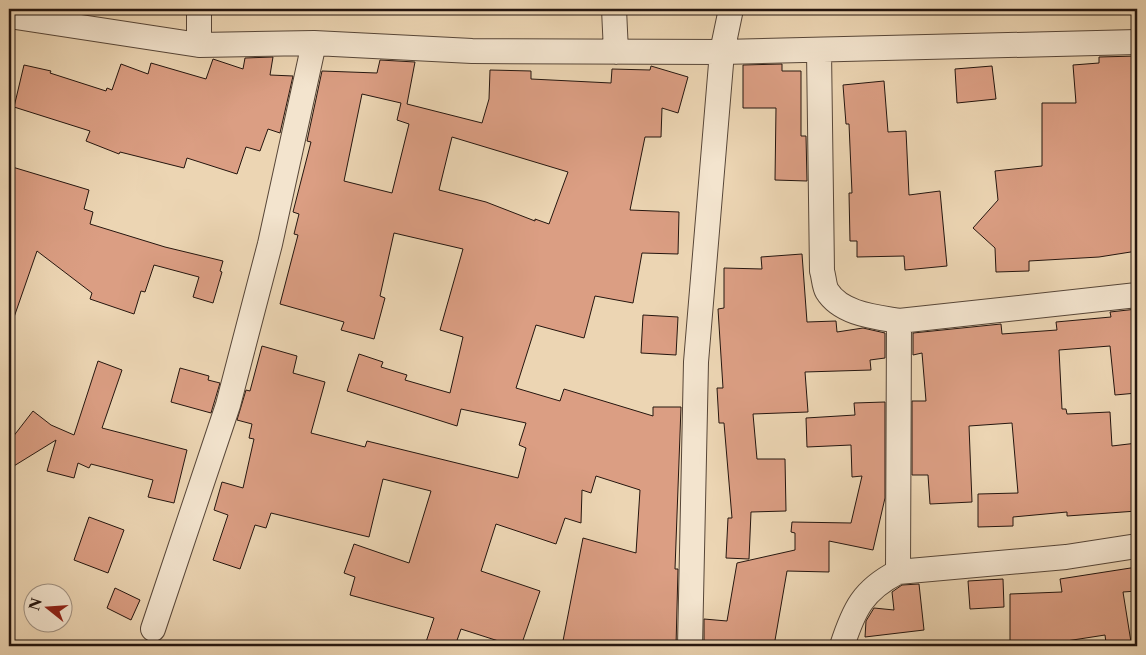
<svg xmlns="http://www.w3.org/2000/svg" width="1146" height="655" font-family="'Libre Caslon Text',serif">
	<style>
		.building { fill: #db9e83; stroke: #25160f; fill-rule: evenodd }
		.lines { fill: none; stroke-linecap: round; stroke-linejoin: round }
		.minor-casing { stroke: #574638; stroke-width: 26 }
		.minor { stroke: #f3e4ce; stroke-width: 24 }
	</style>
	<rect width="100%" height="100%" fill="#ecd5b3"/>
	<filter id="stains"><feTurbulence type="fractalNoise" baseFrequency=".004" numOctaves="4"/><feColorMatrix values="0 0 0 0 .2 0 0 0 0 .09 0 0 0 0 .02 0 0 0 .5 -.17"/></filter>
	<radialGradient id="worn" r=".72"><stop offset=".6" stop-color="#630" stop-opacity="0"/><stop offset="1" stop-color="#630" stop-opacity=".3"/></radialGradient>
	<path class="building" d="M1137 56V251L1099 257 1029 261V271L996 272 995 248 973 228 998 200 995 171 1042 166V103H1076L1073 65 1099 63V57Z
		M273 57 270 75 293 76 280 133 268 129 260 151 246 147 237 174 187 158 184 168 120 152 119 154 86 141 90 131 14 107 24 65 51 71 50 73 106 91 107 88 112 90 121 64 148 74 151 63 206 79 213 59 243 69 245 58Z
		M380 60 415 62 407 104 482 123 489 99 490 70 531 71V79L611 83 612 69 650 70 651 66 688 77 678 113 662 108 661 137H645L630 210 679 212 678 254 642 253 633 303 595 296 584 338 536 325 516 388 560 401 564 389 653 416V407H681L675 569H678L676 646H562L583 538 636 553 640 490 596 476 591 493 582 490 581 523 565 518 556 544 496 524 481 571 540 591 521 646H514L461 629 455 646H440L426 642 434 618 350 595 355 577 344 573 354 544 409 563 431 491 383 479 369 537 271 513 266 528 255 525 240 569 213 560 228 515 214 510 222 482 243 488 254 439 249 438 252 424 237 420 246 390 250 391 262 346 297 356 293 373 325 382 311 433 365 447 367 441 518 478 526 448 519 445 526 423 461 409 457 426 347 391 359 354 383 362 381 367 407 375 405 380 450 393 463 337 440 330 463 249 394 233 380 296 385 298 374 339 341 330 344 322 280 304 298 235 294 234 299 214 293 212 311 142 307 141 322 71 377 73ZM362 94 401 103 397 120 409 124 392 193 344 181ZM452 137 568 172 549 224 535 219V221L486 202 439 190Z
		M782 64V71H801V136H806L807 181 775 180 776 108H743V65Z
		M992 66 996 99 957 103 955 69Z
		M884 81 888 132 906 131 909 195 940 191 947 266 905 270 904 256 857 257V241H850L849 193H852L849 124H846L843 85Z
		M9 166 89 190 84 209 93 212 90 224 165 247 223 261 220 271 222 272 213 303 193 297 199 277 154 265 145 292 141 291 134 314 90 299 92 293 37 251 12 323 9 322Z
		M802 254 807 322 836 321 837 332 863 328 885 333V358L870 360 871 370 805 372 808 412 753 414 757 459H785L786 511 751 512 749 559 726 558 728 518H732L724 423H719L717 388H723L718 309 724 308V268L762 269 761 257Z
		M1137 309V393L1115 395 1110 346 1059 350 1062 409H1066L1067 414 1110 412 1112 446 1137 443V511L1067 516V512L1013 517V526L978 527V494L1018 493 1012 423 969 426 972 502 930 504 928 475H912V401H926L922 353 913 355V333L1001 324 1002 334 1057 330 1056 322 1111 317 1110 312Z
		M643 315 678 317 676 355 641 353Z
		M98 361 122 370 102 428 187 450 174 503 148 497 153 480 91 464 89 468 78 463 74 478 47 471 56 440 9 469V442L33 411 51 425 74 435Z
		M180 368 209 376 208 380 220 383 211 413 171 402Z
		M885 402V498L873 550 829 541V572L787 571 774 646H704V619L727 621 737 563 795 550V533L791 532 792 522 851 523 862 476 852 477 851 445 807 447 806 418 855 415 854 403Z
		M89 517 124 530 108 573 74 560Z
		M1137 567V591L1123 592 1131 642 1106 643 1105 635 1034 646H1010V594L1062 592 1060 579Z
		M1003 579 1004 607 970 609 968 581Z
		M919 584 924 630 865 637 866 621 874 608 894 610 892 592 902 585Z
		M115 588 140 600 131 620 107 608Z"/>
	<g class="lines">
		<defs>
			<path id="minor" d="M614 9 616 52
				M9 16 199 45 314 43 472 51 722 52 1137 42
				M199 45V9
				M819 51 822 271C824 277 824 286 827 291 841 314 876 317 899 321L1137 295
				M898 572 899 321
				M153 629 228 405 270 244 314 43
				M690 646 696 362 722 52 731 9
				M842 646C854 609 863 590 898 572L1066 557 1137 546"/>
		</defs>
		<use href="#minor" class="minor-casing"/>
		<use href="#minor" class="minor"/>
	</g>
	<rect width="1146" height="655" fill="none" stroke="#ecd5b3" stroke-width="30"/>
	<rect x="10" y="10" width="1126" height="635" fill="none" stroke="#25160f" stroke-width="2.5"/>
	<rect x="15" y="15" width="1116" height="625" fill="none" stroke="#25160f"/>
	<g transform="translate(48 608) rotate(287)"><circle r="24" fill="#f3e4ce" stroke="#a19282"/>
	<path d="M0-4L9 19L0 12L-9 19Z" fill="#8f2418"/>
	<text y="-8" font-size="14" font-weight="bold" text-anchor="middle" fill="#25160f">N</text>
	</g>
	<rect width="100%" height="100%" filter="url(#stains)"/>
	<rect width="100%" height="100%" fill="url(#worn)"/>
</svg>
